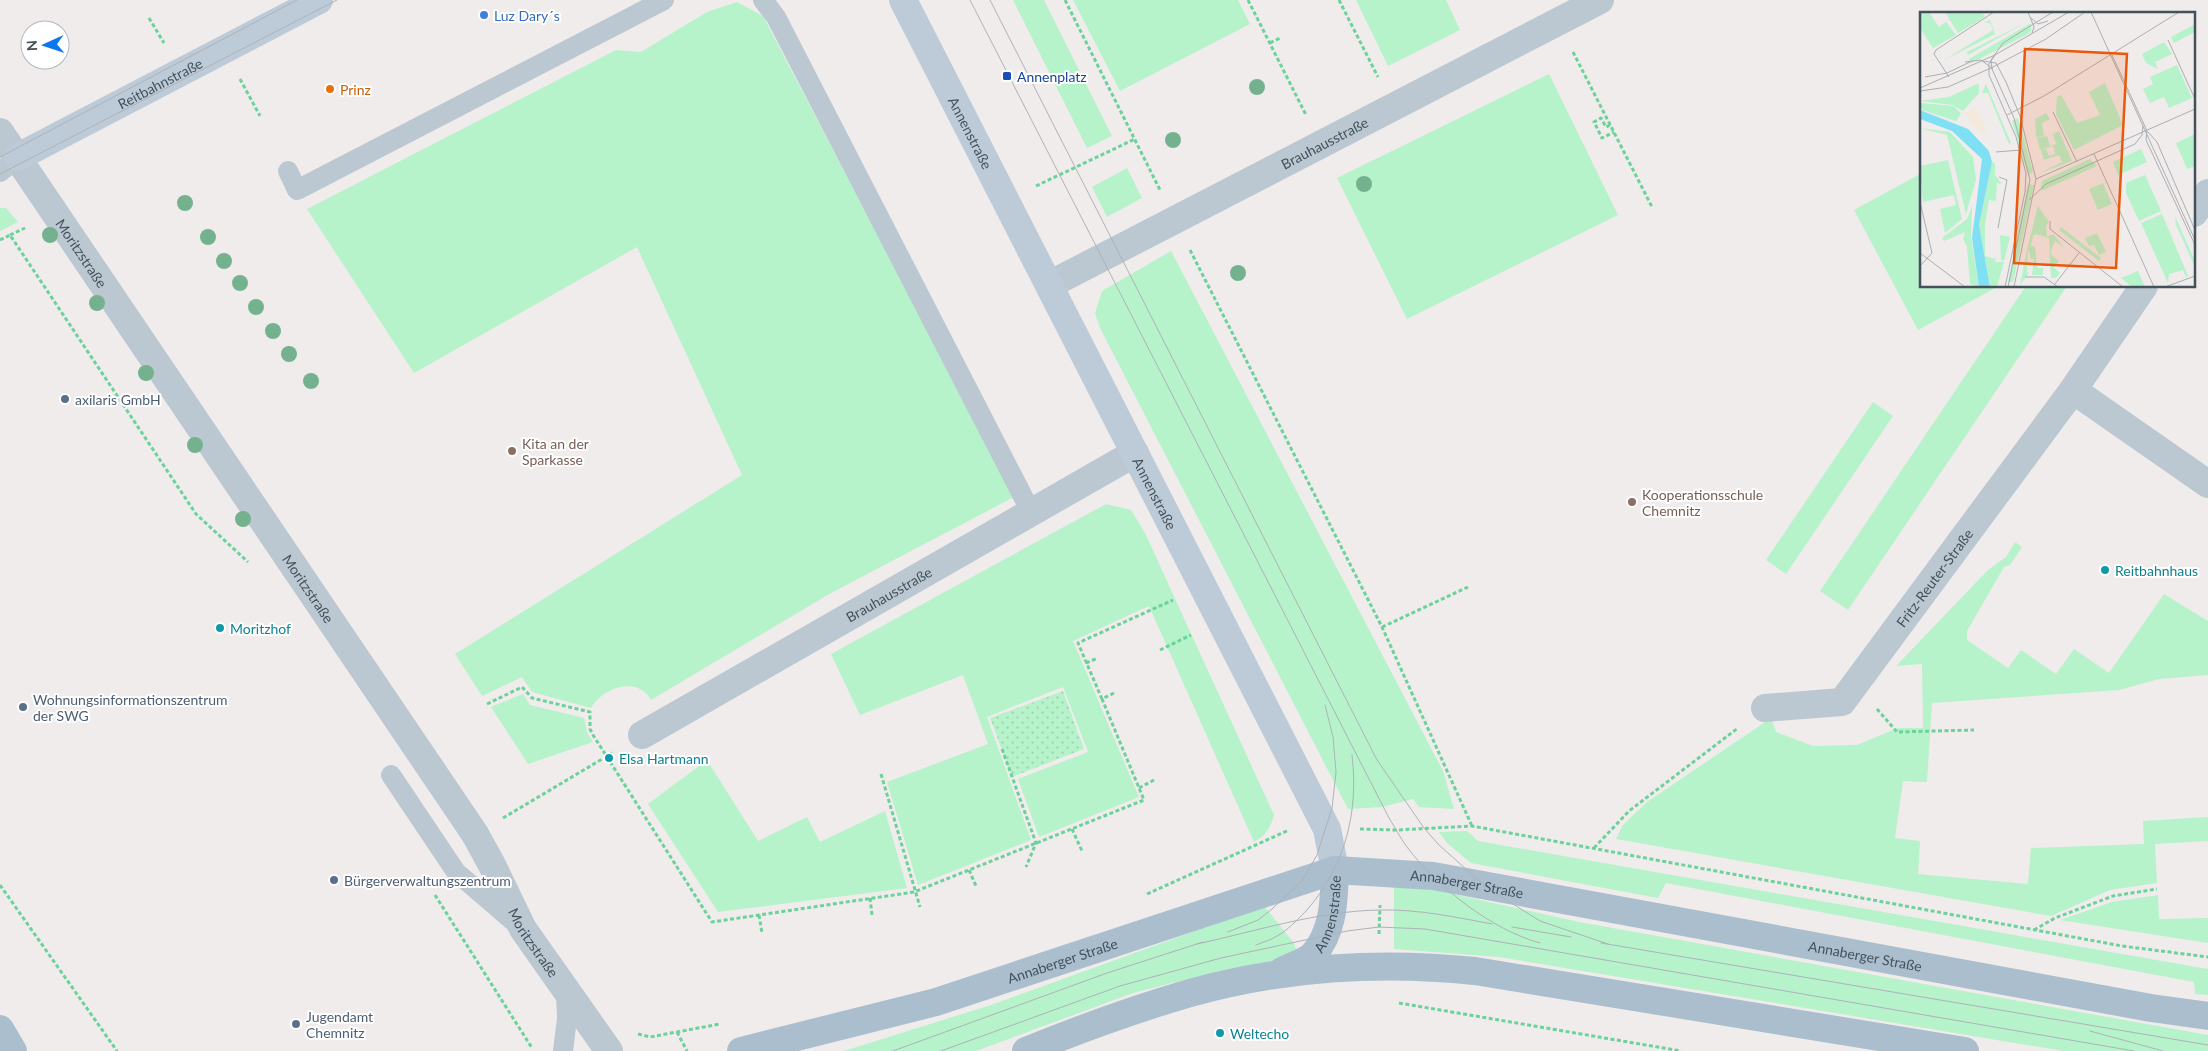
<svg xmlns="http://www.w3.org/2000/svg" width="2208" height="1051" font-family="Lato,sans-serif">
	<style>
		.green { fill: #b6f2ca }
		.park { fill: url(#park-dots) }
		.lines { fill: none; stroke-linecap: round; stroke-linejoin: round }
		.path { stroke: #6cd29b; stroke-width: 3; stroke-dasharray: 4 2.5; stroke-linecap: butt }
		.lane { stroke: #bbc8d1; stroke-width: 20 }
		.street { stroke: #bbc8d1; stroke-width: 28 }
		.secondary { stroke: #bdcbd8; stroke-width: 28 }
		.primary { stroke: #aabece; stroke-width: 28 }
		.tram { stroke: #aeb2b8; stroke-width: 1 }
		.tree { fill: #74b28f }
		.shop-dot { fill: #3f7fe0; stroke: #fff; stroke-width: 2 }
		.transit-dot { fill: #1a4fb4; stroke: #fff; stroke-width: 2 }
		.food-dot { fill: #e8710a; stroke: #fff; stroke-width: 2 }
		.service-dot { fill: #5c6f8a; stroke: #fff; stroke-width: 2 }
		.education-dot { fill: #8d6e63; stroke: #fff; stroke-width: 2 }
		.culture-dot { fill: #0f9aa8; stroke: #fff; stroke-width: 2 }
		.labels { text-anchor: middle; dominant-baseline: central; stroke-width: 4; stroke-linejoin: round; paint-order: stroke }
		.shop-label { font-size: 14px; fill: #366cbe; stroke: #fff; text-anchor: start }
		.transit-label { font-size: 14px; fill: #164399; stroke: #fff; text-anchor: start }
		.street-label { font-size: 14px; fill: #43515b; stroke: #fff }
		.food-label { font-size: 14px; fill: #c56008; stroke: #fff; text-anchor: start }
		.service-label { font-size: 14px; fill: #4e5e75; stroke: #fff; text-anchor: start }
		.education-label { font-size: 14px; fill: #785e54; stroke: #fff; text-anchor: start }
		.culture-label { font-size: 14px; fill: #0d838f; stroke: #fff; text-anchor: start }
		.inset-road { fill: none; stroke: #abaeb2; stroke-width: 1 }
		.view { fill: #e8590c; fill-opacity: 0.15; stroke: #e8590c; stroke-width: 2.5 }
		.inset-edge { fill: none; stroke: #43515b; stroke-width: 2.5 }
	</style>
	<defs>
		<pattern id="park-dots" width="8" height="8" patternUnits="userSpaceOnUse" patternTransform="scale(1.25)"><rect width="8" height="8" fill="#b6f2ca"/><path d="M2 2h.1M6 6h.1" fill="none" stroke="#9ed1b0" stroke-width="1.8" stroke-linecap="round"/></pattern>
	</defs>
	<rect width="100%" height="100%" fill="#f0ecec"/>
	<path class="green" d="M1013 0H1044L1112 136 1087 148Z
		M1073 0H1238L1250 24 1120 91Z
		M1356 0H1446L1460 30 1388 66Z
		M737 2 763 16 1014 497 831 593 651 700C638 675 602 688 591 708L532 692 522 677 482 696 455 654 742 475 637 247 414 373 307 209 616 50 641 52 707 12Z
		M1549 74 1618 215 1407 319 1337 178Z
		M1127 168 1142 198 1107 217 1092 187Z
		M1922 173V286H1999L1918 330 1854 210Z
		M0 208H6L18 222 0 231Z
		M1171 251 1443 771 1454 809 1419 807 1413 799 1382 807 1348 809 1100 328 1095 313 1102 291Z
		M2026 286H2067L1848 610 1820 591Z
		M1873 402 1893 416 1786 574 1766 560Z
		M1106 504 1131 510 1145 533 1274 815C1270 829 1266 835 1254 842L1149 606 1073 641 1139 797 1039 837 1018 779 1088 752 1063 687 987 717 1031 840 918 885 887 782 988 744 963 675 860 715 831 654Z
		M2015 542 2022 547 2010 565 2004 567 1967 631V640L2008 668 2021 650 2056 674 2074 649 2109 673 2164 594 2208 621V675L2159 679 2119 690 1932 703 1927 782 1903 781 1895 838 1920 841 1918 874 2028 884 2031 848 2144 844 2143 821 2208 817V841L2155 844 2157 883 2110 890 2051 916 1616 839 1622 826 1647 802 1771 718 1776 732 1813 746 1857 745 1898 728H1923L1922 664 1896 666 1988 570 2006 557Z
		M523 694 530 705 584 718 587 733 593 742 528 764 491 707Z
		M707 760 758 841 807 817 820 842 885 811 907 888 718 912 648 804Z
		M1467 831 1478 841 2208 969V995L2195 994 2194 982 1666 883 1658 898 1471 863 1447 843 1439 832Z
		M1394 884 1421 887 1579 922 2208 1035V1051H2063L1499 957 1394 949Z
		M2158 895 2159 919 2208 918V943L2060 920 2112 902Z
		M1264 906 1294 943 1296 950 1289 958 1227 969 1133 993 976 1051H844L991 1005Z"/>
	<path class="park" d="M1063 691 1084 749 1012 777 990 718Z"/>
	<g class="lines">
		<path class="path" d="M1065 0 1160 190
			M1248 0 1306 115
			M1339 0 1378 77
			M149 18 164 43
			M1270 43 1280 38
			M1573 52 1652 207
			M240 79 260 116
			M1610 125 1606 127 1601 118 1594 122 1602 138 1614 132
			M1036 186 1135 139
			M10 235 25 228
			M0 240 10 235 196 514 248 562
			M1190 250 1382 627 1472 826
			M1382 627 1468 587
			M1160 650 1191 635
			M1086 663 1098 658
			M1102 699 1078 643 1173 600
			M487 704 522 687 532 698 590 712V729L593 735 712 922 914 892 1144 800 1102 699 1114 693
			M1877 709 1897 732 1974 730
			M1002 749 1036 843 1026 867
			M881 774 920 907
			M1139 788 1154 780
			M503 818 614 752
			M1072 829 1082 851
			M1360 829 1397 830 1472 826 2122 946 2208 957
			M1594 848 1629 811 1738 728
			M969 870 976 886
			M0 885 117 1051
			M1147 894 1289 830
			M435 895 532 1048
			M870 898 872 915
			M759 915 762 933
			M2034 930 2055 918 2113 896 2157 889
			M1379 934 1380 905
			M1399 1003 1681 1051
			M677 1032 687 1051
			M638 1034 650 1037 720 1024"/>
		<path class="lane" d="M763 0 776 17 1031 512
			M288 171 297 190 664 0
			M0 172 18 157
			M391 775 456 872 519 926
			M563 1051 567 1019 566 990"/>
		<g class="street">
			<path id="s1" d="M0 132 475 834 492 865 523 929 609 1051"/>
			<path d="M2194 213 2208 193"/>
			<path id="s2" d="M1049 285 1600 0"/>
			<path d="M2073 390 2208 484"/>
			<path id="s3" d="M1765 708 1842 702 2073 390 2144 286"/>
			<path id="s4" d="M642 735 1135 453"/>
		</g>
		<g class="secondary">
			<path id="s5" d="M903 0 1327 829 1335 870"/>
			<path id="s6" d="M18 157 319 0"/>
		</g>
		<g class="primary">
			<path id="s7" d="M1282 971C1291 966 1306 962 1313 955 1334 931 1334 900 1335 870"/>
			<path d="M0 1029 13 1051"/>
			<path id="s8" d="M741 1051 936 1002 1335 870 1433 876 2151 1008 2208 1016"/>
			<path d="M1026 1051C1080 1029 1135 1009 1190 993 1282 967 1381 961 1475 971L1965 1051"/>
		</g>
		<path class="tram" d="M970 0 1389 818C1395 827 1400 838 1407 847 1437 887 1492 930 1540 943
			M990 0 1377 760 1424 828 1439 845 1486 887 1540 921 1608 944
			M0 157 297 0
			M0 174 337 0
			M1512 927 1571 937
			M1228 932 1258 920 1272 909 1302 881 1317 855 1332 808 1336 772 1333 737 1325 705
			M1601 943 2208 1045
			M1197 944C1257 931 1318 911 1380 910 1417 909 1455 917 1492 924
			M1256 945C1263 942 1271 940 1277 936 1288 930 1297 920 1306 911 1345 867 1359 812 1352 755
			M2090 1031 2163 1051
			M893 1051 1107 973 1203 942
			M941 1051 1120 986 1221 958 1347 931 1379 927 1425 929 2134 1051"/>
	</g>
	<g class="tree">
		<circle cx="1257" cy="87" r="8"/>
		<circle cx="1173" cy="140" r="8"/>
		<circle cx="1364" cy="184" r="8"/>
		<circle cx="185" cy="203" r="8"/>
		<circle cx="50" cy="235" r="8"/>
		<circle cx="208" cy="237" r="8"/>
		<circle cx="224" cy="261" r="8"/>
		<circle cx="1238" cy="273" r="8"/>
		<circle cx="240" cy="283" r="8"/>
		<circle cx="97" cy="303" r="8"/>
		<circle cx="256" cy="307" r="8"/>
		<circle cx="273" cy="331" r="8"/>
		<circle cx="289" cy="354" r="8"/>
		<circle cx="146" cy="373" r="8"/>
		<circle cx="311" cy="381" r="8"/>
		<circle cx="195" cy="445" r="8"/>
		<circle cx="243" cy="519" r="8"/>
	</g>
	<circle class="shop-dot" cx="484" cy="15" r="5"/>
	<rect class="transit-dot" x="1002" y="71" width="10" height="10" rx="2.5"/>
	<circle class="food-dot" cx="330" cy="89" r="5"/>
	<g class="service-dot">
		<circle cx="65" cy="399" r="5"/>
		<circle cx="23" cy="707" r="5"/>
		<circle cx="334" cy="880" r="5"/>
		<circle cx="296" cy="1024" r="5"/>
	</g>
	<g class="education-dot">
		<circle cx="512" cy="451" r="5"/>
		<circle cx="1632" cy="502" r="5"/>
	</g>
	<g class="culture-dot">
		<circle cx="2105" cy="570" r="5"/>
		<circle cx="220" cy="628" r="5"/>
		<circle cx="609" cy="758" r="5"/>
		<circle cx="1220" cy="1033" r="5"/>
	</g>
	<g class="labels">
		<g class="shop-label">
			<text x="494" y="15">Luz Dary´s</text>
		</g>
		<g class="transit-label">
			<text x="1017" y="76">Annenplatz</text>
		</g>
		<g class="street-label">
			<text stroke="none"><textPath href="#s6" startOffset="160">Reitbahnstraße</textPath></text>
			<text stroke="none"><textPath href="#s5" startOffset="149">Annenstraße</textPath></text>
			<text stroke="none"><textPath href="#s2" startOffset="310">Brauhausstraße</textPath></text>
			<text stroke="none"><textPath href="#s1" startOffset="146">Moritzstraße</textPath></text>
			<text stroke="none"><textPath href="#s5" startOffset="554">Annenstraße</textPath></text>
			<text stroke="none"><textPath href="#s3" startOffset="232">Fritz-Reuter-Straße</textPath></text>
			<text stroke="none"><textPath href="#s1" startOffset="551">Moritzstraße</textPath></text>
			<text stroke="none"><textPath href="#s4" startOffset="284">Brauhausstraße</textPath></text>
			<text stroke="none"><textPath href="#s8" startOffset="754">Annaberger Straße</textPath></text>
			<text stroke="none"><textPath href="#s7" startOffset="80">Annenstraße</textPath></text>
			<text stroke="none"><textPath href="#s1" startOffset="971">Moritzstraße</textPath></text>
			<text stroke="none"><textPath href="#s8" startOffset="1159">Annaberger Straße</textPath></text>
			<text stroke="none"><textPath href="#s8" startOffset="334">Annaberger Straße</textPath></text>
		</g>
		<g class="food-label">
			<text x="340" y="89">Prinz</text>
		</g>
		<g class="service-label">
			<text x="75" y="399">axilaris GmbH</text>
			<text x="33" y="699">Wohnungsinformationszentrum<tspan x="33" dy="16">der SWG</tspan></text>
			<text x="344" y="880">Bürgerverwaltungszentrum</text>
			<text x="306" y="1016">Jugendamt<tspan x="306" dy="16">Chemnitz</tspan></text>
		</g>
		<g class="education-label">
			<text x="522" y="443">Kita an der<tspan x="522" dy="16">Sparkasse</tspan></text>
			<text x="1642" y="494">Kooperationsschule<tspan x="1642" dy="16">Chemnitz</tspan></text>
		</g>
		<g class="culture-label">
			<text x="2115" y="570">Reitbahnhaus</text>
			<text x="230" y="628">Moritzhof</text>
			<text x="619" y="758">Elsa Hartmann</text>
			<text x="1230" y="1033">Weltecho</text>
		</g>
	</g>
	<g transform="translate(1920 12)">
		<rect width="275" height="275" fill="#f0ecec"/>
		<path d="M0 0H9L19 15 26 10 36 23 13 36 0 16ZM25 0H62L65 5 38 21ZM70 8 75 22 24 48 73 18 70 11H64ZM105 11 48 43 47 40ZM111 11V19L106 23 51 51 49 47ZM275 12V20L254 31 251 25ZM244 30 252 42 235 50 238 57 226 51 222 42ZM257 53 272 86 249 96 244 85 230 91 223 77 233 72 230 65ZM59 71V81L43 99 33 93 0 89 29 85ZM185 71 203 113 154 138 136 102 137 85 141 83 157 111 180 103 169 80ZM66 72 91 131 89 132 68 81H62ZM0 91 34 94 41 102 36 109 2 98ZM126 101 130 107 122 111 124 124 116 125 115 107ZM98 106 113 160 108 163 92 109ZM0 116 30 120 53 145 56 168 46 202 27 123ZM139 119 152 149 120 161 142 150 139 143 124 148 121 138 126 137 129 144 135 142 133 134 120 138 117 126 127 124 130 134 136 132 133 122ZM275 122V154L267 157 256 131ZM221 137 227 150 198 163 193 150ZM170 147 177 154 121 179 122 169ZM28 148 42 207 25 221 20 197 36 193 34 183 3 190 0 154ZM72 150 75 151V163L82 172 77 171 76 189 69 188 65 212V244L75 247 77 241 75 250H84L77 275 70 274 59 213ZM225 163 241 199 219 209 206 181V171ZM183 171 192 192 178 198 169 177ZM108 172 114 173 93 270H88ZM52 194 51 226 59 275 50 272 47 235 43 227 45 220 24 229 22 226 47 207ZM118 194 129 210 126 214 127 225 133 222 144 235 135 229 131 238V243L139 249 134 256 140 261 136 266H131L129 226 116 222 113 224 111 234 115 235 117 256H123V263H112L114 247H111L108 237 107 260 109 261 100 273 107 237ZM242 202 268 264 266 265 263 258 249 262 248 271 221 211ZM255 204 275 249V255L256 213ZM141 215 181 246 179 249 139 218ZM177 221 186 240 179 243 174 233 169 234 165 226ZM80 223 90 225 84 249 81 248Z" fill="#b6f2ca"/>
		<path d="M53 95 56 96 67 120 62 122 45 103Z" fill="#f3eadb"/>
		<path d="M218 259 225 275H212L201 266Z" fill="#b6f2ca"/>
		<path d="M0 98 48 117 69 139 72 150 59 213 70 275H59L52 226 62 147 32 119 0 107Z" fill="#7fe0f3"/>
		<path class="inset-road" d="M108 0 114 15 112 21M171 0 275 228M111 6 118 12 128 9M248 28 275 87M75 43 69 52V63L96 125 106 161 105 180 85 275M192 43 227 119 226 128 275 233M63 49 76 51 86 70 100 104 116 167 94 275M45 50 61 48 73 57M5 65 27 61 52 49M29 65 14 42 16 38 74 0M0 76 75 43 149 0M0 79 28 75 71 56 126 27 165 0M133 100 157 150M87 103 124 84 259 0M227 119 237 130 275 218M76 140 101 138M174 142 234 275M116 167 275 97M109 188 126 172 215 132 222 123 223 114M0 190 12 241 0 254M130 209V217L203 275M78 216 87 168 79 165M0 241 45 275M105 265H124L138 275M135 272 159 241M88 275 110 168 94 106 72 57 71 48 83 31 133 0M245 275 275 264"/>
		<path class="view" d="M105 37 207 42 196 256 94 251Z"/>
		<rect width="275" height="275" class="inset-edge"/>
	</g>
	<g transform="translate(45 45) rotate(267)"><circle r="24" fill="#ffffff" stroke="#b4b9bd"/>
	<path d="M0-4L9 19L0 12L-9 19Z" fill="#0a78ec"/>
	<text y="-8" font-size="14" font-weight="bold" text-anchor="middle" fill="#43515b">N</text>
	</g>
</svg>
